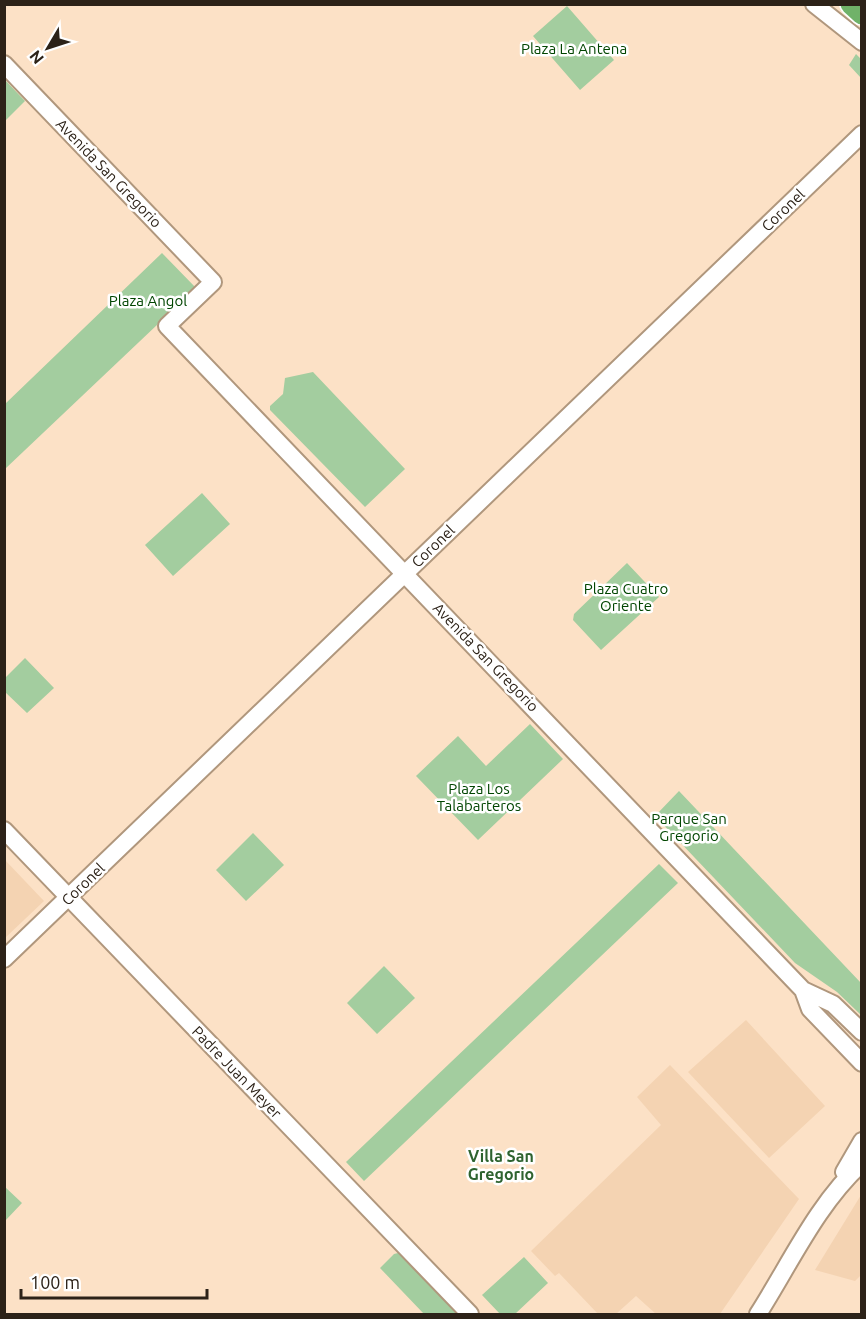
<svg xmlns="http://www.w3.org/2000/svg" width="866" height="1319" font-family="Ubuntu,sans-serif">
	<style>
		.built { fill: #f4d3b2 }
		.green { fill: #a3cd9f }
		.lines { fill: none; stroke-linecap: round; stroke-linejoin: round }
		.secondary-casing { stroke: #b0977d; stroke-width: 20 }
		.highway-casing { stroke: #fff; stroke-width: 24 }
		.secondary { stroke: #fff; stroke-width: 16 }
		.highway { stroke: #70b269; stroke-width: 21 }
		.labels { text-anchor: middle; dominant-baseline: central; stroke-width: 5; stroke-linejoin: round; paint-order: stroke }
		.park-label { font-size: 15px; fill: #004500; stroke: #fff }
		.street-label { font-size: 15px; fill: #2c2218; stroke: #fff }
		.neighbourhood-label { font-size: 16px; font-weight: bold; fill: #2e632f; stroke: #fff }
	</style>
	<rect width="100%" height="100%" fill="#fce1c6"/>
	<path class="built" d="M5 860 44 901 5 938Z
		M746 1020 825 1106 769 1158 688 1072Z
		M670 1065 799 1199 720 1314H656L636 1296 616 1314H598L559 1273 555 1276 531 1251 661 1125 637 1097Z
		M861 1195V1275L855 1281 815 1270Z"/>
	<path class="green" d="M567 6 614 60 580 90 533 36Z
		M856 54 861 59V78L849 65Z
		M5 80 25 101 5 121Z
		M162 253 196 288 5 469V404Z
		M313 372 405 469 365 507 270 410V406L283 394 285 378Z
		M202 493 230 524 173 576 145 545Z
		M627 563 659 597 601 650 573 620 574 614Z
		M25 658 54 688 27 713 4 691 5 678Z
		M530 724 563 759 478 840 416 776 458 736 486 766Z
		M679 791 861 983V1015L837 992 795 963 655 816Z
		M253 833 284 865 246 901 216 870Z
		M659 864 678 883 364 1181 346 1162Z
		M384 966 415 998 377 1034 347 1003Z
		M4 1186 22 1203 5 1221H4Z
		M402 1252 464 1314H424L380 1268 394 1254Z
		M524 1257 548 1283 515 1314H500L482 1295Z"/>
	<g class="lines">
		<defs>
			<path id="secondary" d="M814 4 862 42
				M4 64 213 282 167 326 803 990 833 1004 862 1032
				M4 830 470 1314
				M4 959 862 134
				M803 990 810 1009 862 1063
				M844 1172 862 1141
				M758 1314C790 1264 817 1204 862 1163"/>
			<path id="highway" d="M851 4 862 14"/>
		</defs>
		<use href="#secondary" class="secondary-casing"/>
		<use href="#highway" class="highway-casing"/>
		<use href="#secondary" class="secondary"/>
		<use href="#highway" class="highway"/>
	</g>
	<g class="labels">
		<g class="park-label">
			<text x="574" y="48">Plaza La Antena</text>
			<text x="148" y="300">Plaza Angol</text>
			<text x="626" y="588">Plaza Cuatro<tspan x="626" dy="17">Oriente</tspan></text>
			<text x="479" y="788">Plaza Los<tspan x="479" dy="17">Talabarteros</tspan></text>
			<text x="689" y="818">Parque San<tspan x="689" dy="17">Gregorio</tspan></text>
		</g>
		<g class="street-label">
			<text transform="translate(109 173) rotate(46)">Avenida San Gregorio</text>
			<text transform="translate(783 210) rotate(-44)">Coronel</text>
			<text transform="translate(433 546) rotate(-44)">Coronel</text>
			<text transform="translate(486 657) rotate(46)">Avenida San Gregorio</text>
			<text transform="translate(83 884) rotate(-44)">Coronel</text>
			<text transform="translate(237 1072) rotate(46)">Padre Juan Meyer</text>
		</g>
		<g class="neighbourhood-label">
			<text x="501" y="1156">Villa San<tspan x="501" dy="18">Gregorio</tspan></text>
		</g>
	</g>
	<rect width="866" height="1319" fill="none" stroke="#2c2218" stroke-width="12"/>
	<g transform="translate(48 48) rotate(231)" stroke="#ffffff" stroke-width="4.5" paint-order="stroke">
	<path d="M0-4.5L10 22L0 15L-10 22Z" fill="#2c2218"/>
	<text y="-9" font-size="16" font-weight="bold" text-anchor="middle" fill="#2c2218">N</text>
	</g>
	<path d="M21 1289v9h186v-9" fill="none" stroke="#2c2218" stroke-width="3"/>
	<text x="30" y="1289" font-size="18" fill="#2c2218" stroke="#ffffff" stroke-width="4.5" paint-order="stroke">100 m</text>
</svg>
